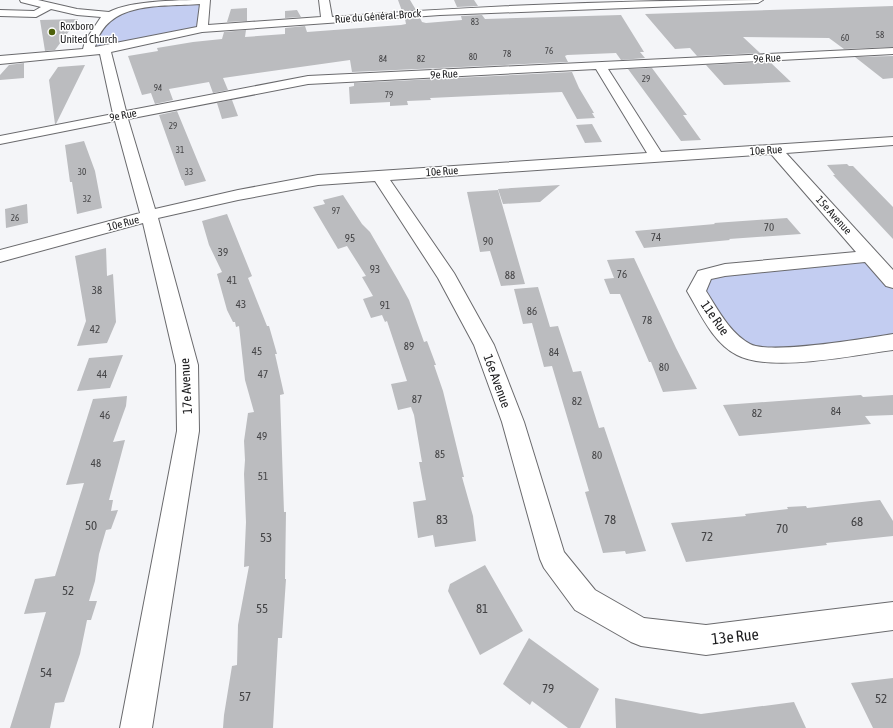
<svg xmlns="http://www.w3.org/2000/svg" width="893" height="728" font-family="'Asap Condensed',sans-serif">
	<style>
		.green { fill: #c3cdf1 }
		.building { fill: #bbbcbf }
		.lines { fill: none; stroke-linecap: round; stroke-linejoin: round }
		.minor-casing { stroke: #6a6a6d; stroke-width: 2 }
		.minor { fill: #fff; fill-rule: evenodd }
		.poi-dot { fill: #4d610a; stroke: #fff; stroke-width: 1.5 }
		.labels { text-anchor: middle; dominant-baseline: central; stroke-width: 3; stroke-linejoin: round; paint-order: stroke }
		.far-number-label { font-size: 9px; fill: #444446 }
		.far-street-label { font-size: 11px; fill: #1c1c1e; stroke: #fff }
		.far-poi-label { font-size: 11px; fill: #1c1c1e; stroke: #fff; text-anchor: start }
		.number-label { font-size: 11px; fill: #444446 }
		.street-label { font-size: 13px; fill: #1c1c1e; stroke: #fff }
		.near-number-label { font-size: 13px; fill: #444446 }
		.near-street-label { font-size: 16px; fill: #1c1c1e; stroke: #fff }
	</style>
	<rect width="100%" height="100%" fill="#f4f5f8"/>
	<path class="green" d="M203 1 202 29 88 52 104 21 134 6Z
		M870 256 893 282V342L745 351 696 291 702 278Z"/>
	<path class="building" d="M398 0H410L416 10 402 11Z
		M454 0H474L478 6 457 7Z
		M893 6V47L844 49 829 38 743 37 760 53 697 56 690 48 675 49 645 14Z
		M247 8V21L227 22 231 9Z
		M297 10 301 17 285 18V11Z
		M482 15 485 19 621 15 644 52H640L645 58 621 60 616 53 567 55 565 56 568 62 352 72 350 60 223 78 228 90 213 93 209 82 169 89 173 100 155 104 151 93 142 95 128 56 158 51 157 48 193 42 222 39 224 32 246 30 245 37 285 34V28L305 26 307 32 401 25 406 24 405 19 420 18 422 22 426 23 462 20 461 16Z
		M78 19 55 50 45 51 40 20Z
		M893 56V78L883 79 855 57Z
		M770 62 791 82 724 85 706 65Z
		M24 63V78L0 80V75L9 65Z
		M85 65 56 124H55L49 80 58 67Z
		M652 68 687 115H683L701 140 681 141 628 69Z
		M572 72 579 88 594 113H592L595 118 577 119 562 92 430 98 431 100 407 101 408 105 390 106V102L350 104 349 87 354 86V83Z
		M232 100 238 116 222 119 217 103Z
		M177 111 198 162 206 181 185 186 183 180H182L159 115Z
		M592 124 602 142 585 143 576 125Z
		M84 141 95 171 102 208 77 214 72 182H70L65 145Z
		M847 164 849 166H853L893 207V239L833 175H835L827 165Z
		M560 185 540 202 503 204 498 189Z
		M498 190 516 253 525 284 501 286 490 251 480 252 467 192Z
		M343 195 362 224 370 232 398 280 409 300 424 342 427 341 436 365H434L443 391 464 477H462L473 516 476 541 435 547 433 535 418 538 413 502 426 500 419 462H422L414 415 411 407 398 410 391 384 407 381 387 321 385 322 382 315 371 318 363 299 373 296 362 277 366 276 347 246 338 249 313 207 325 204 323 200Z
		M27 204 28 223 6 228 5 209Z
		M227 214 252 276 248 278 267 326H269L277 354H275L284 394 280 395 284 512H286L285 579H286L282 638H278L273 728H223L224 715 232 666 237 665 238 625 249 566 244 567 246 522 244 474 245 460 244 441 248 413 254 412 245 380 239 326 236 327 235 322H233L227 310 217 274 222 272 209 245 202 221Z
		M787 218 801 234 729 239 730 240 644 248 635 231 715 224 714 223Z
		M106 248 107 276 113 274 116 322 107 343 77 346 86 321 75 256Z
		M634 258 676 348 697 389 663 392 651 362H649L620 294H610L604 279 614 278 607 260Z
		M538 287 550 327 558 326 573 372 581 371 599 428 604 427 646 551 626 554 625 551 603 553 585 492 589 491 552 366 544 367 532 323 523 324 514 289Z
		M123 355 110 388 77 391 89 358Z
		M861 395 863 397 893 395V415L865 416 871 424 739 436 723 405Z
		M127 396 126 406 113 442 125 440 109 500H113L111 511 118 510 111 529 106 530 99 554 95 581 89 601H97L91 620H87L80 654 64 702 55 703 50 728H10L46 612 24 614 35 579 55 576 84 483 66 485 93 399Z
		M880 500 893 521V536L826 543 827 545 686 562 671 523 746 516 745 514 788 509 787 507 806 506 807 508Z
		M485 565 523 631 480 655 448 591 450 584Z
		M529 638 599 689 580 728H568L532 701 530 705 503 684Z
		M893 678V728H873L851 683Z
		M615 698 701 714 794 702 806 728H616Z"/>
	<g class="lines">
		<defs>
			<path id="minor" d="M20 0H38L77 9 109 12C131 0 184 0 210 0L208 25 321 17 319 0H329L332 17C475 6 619 0 763 0L758 3 440 15 202 32 111 52 126 111 308 76 893 48V54L608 69 661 152 893 137V145L786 153 893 270V288L886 286 865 262 725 276 711 279 706 291C718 310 730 333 750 344 770 355 867 338 893 334V350C854 355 771 373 737 355 713 343 700 313 687 291L698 271 725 264 856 252 771 154 390 180 454 273 494 345 524 422 564 552 595 590 644 618 706 625 893 602V630L706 655 641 646 631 642 575 610 544 568 540 559 502 422 474 345 438 278 375 181 318 185 238 200 158 218 198 365 199 431 152 728H120L177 431 176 365 143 223 0 262V250L140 213 115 121 0 144V136L113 114 100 54 0 64V56L83 49 85 41 101 17 77 15 51 9 36 17 0 16V10L34 11 41 7 21 2ZM200 4 197 27 95 47C107 0 161 7 200 4ZM596 69 647 153 318 175 238 190 155 209 128 119 308 84Z"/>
		</defs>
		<use href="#minor" class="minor-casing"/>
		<use href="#minor" class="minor"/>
	</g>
	<circle class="poi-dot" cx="52" cy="32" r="4"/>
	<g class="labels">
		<g class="far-number-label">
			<text x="475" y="22">83</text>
			<text x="880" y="35">58</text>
			<text x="845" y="38">60</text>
			<text x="549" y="51">76</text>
			<text x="507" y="54">78</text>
			<text x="473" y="57">80</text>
			<text x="383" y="59">84</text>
			<text x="421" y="59">82</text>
			<text x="646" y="79">29</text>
			<text x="158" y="88">94</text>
			<text x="389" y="95">79</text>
			<text x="173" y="126">29</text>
			<text x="180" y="150">31</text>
			<text x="82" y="172">30</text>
			<text x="189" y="172">33</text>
			<text x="87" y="199">32</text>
			<text x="336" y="211">97</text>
			<text x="15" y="218">26</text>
		</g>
		<g class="far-street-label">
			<text transform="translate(378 16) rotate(-4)">Rue du Général-Brock</text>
			<text transform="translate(767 58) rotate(-3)">9e Rue</text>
			<text transform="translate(444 74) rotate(-3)">9e Rue</text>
			<text transform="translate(123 115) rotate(-11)">9e Rue</text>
			<text transform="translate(766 150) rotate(-4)">10e Rue</text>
			<text transform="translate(442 171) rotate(-4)">10e Rue</text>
			<text transform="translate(834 215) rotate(48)">15e Avenue</text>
			<text transform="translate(123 223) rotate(-15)">10e Rue</text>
		</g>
		<g class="far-poi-label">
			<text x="60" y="26">Roxboro<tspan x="60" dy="13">United Church</tspan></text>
		</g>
		<g class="number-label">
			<text x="769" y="227">70</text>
			<text x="656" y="237">74</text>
			<text x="350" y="238">95</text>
			<text x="488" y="241">90</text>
			<text x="223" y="252">39</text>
			<text x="375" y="269">93</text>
			<text x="622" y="274">76</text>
			<text x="510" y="275">88</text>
			<text x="232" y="280">41</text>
			<text x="97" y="290">38</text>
			<text x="241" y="304">43</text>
			<text x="385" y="305">91</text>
			<text x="532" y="311">86</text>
			<text x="647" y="320">78</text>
			<text x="95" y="329">42</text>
			<text x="409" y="346">89</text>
			<text x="257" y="351">45</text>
			<text x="554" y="352">84</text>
			<text x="664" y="367">80</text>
			<text x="102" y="374">44</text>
			<text x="263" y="374">47</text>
			<text x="417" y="399">87</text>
			<text x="577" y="401">82</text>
			<text x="836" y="411">84</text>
			<text x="757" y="413">82</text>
			<text x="105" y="415">46</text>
			<text x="262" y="436">49</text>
			<text x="440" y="454">85</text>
			<text x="597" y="455">80</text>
			<text x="96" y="463">48</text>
			<text x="263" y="476">51</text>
		</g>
		<g class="street-label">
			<text transform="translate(715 318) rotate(55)">11e Rue</text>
			<text transform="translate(497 381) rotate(70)">16e Avenue</text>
			<text transform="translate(186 386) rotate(-93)">17e Avenue</text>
		</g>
		<g class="near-number-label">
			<text x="442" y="519">83</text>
			<text x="610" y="519">78</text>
			<text x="857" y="521">68</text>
			<text x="91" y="525">50</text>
			<text x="782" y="528">70</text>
			<text x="707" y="536">72</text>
			<text x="266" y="537">53</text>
			<text x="68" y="590">52</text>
			<text x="262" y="608">55</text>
			<text x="482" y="608">81</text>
			<text x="46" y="672">54</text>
			<text x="548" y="688">79</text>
			<text x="245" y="696">57</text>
			<text x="881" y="698">52</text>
		</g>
		<g class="near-street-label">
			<text transform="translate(735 636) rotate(-6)">13e Rue</text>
		</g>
	</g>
</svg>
